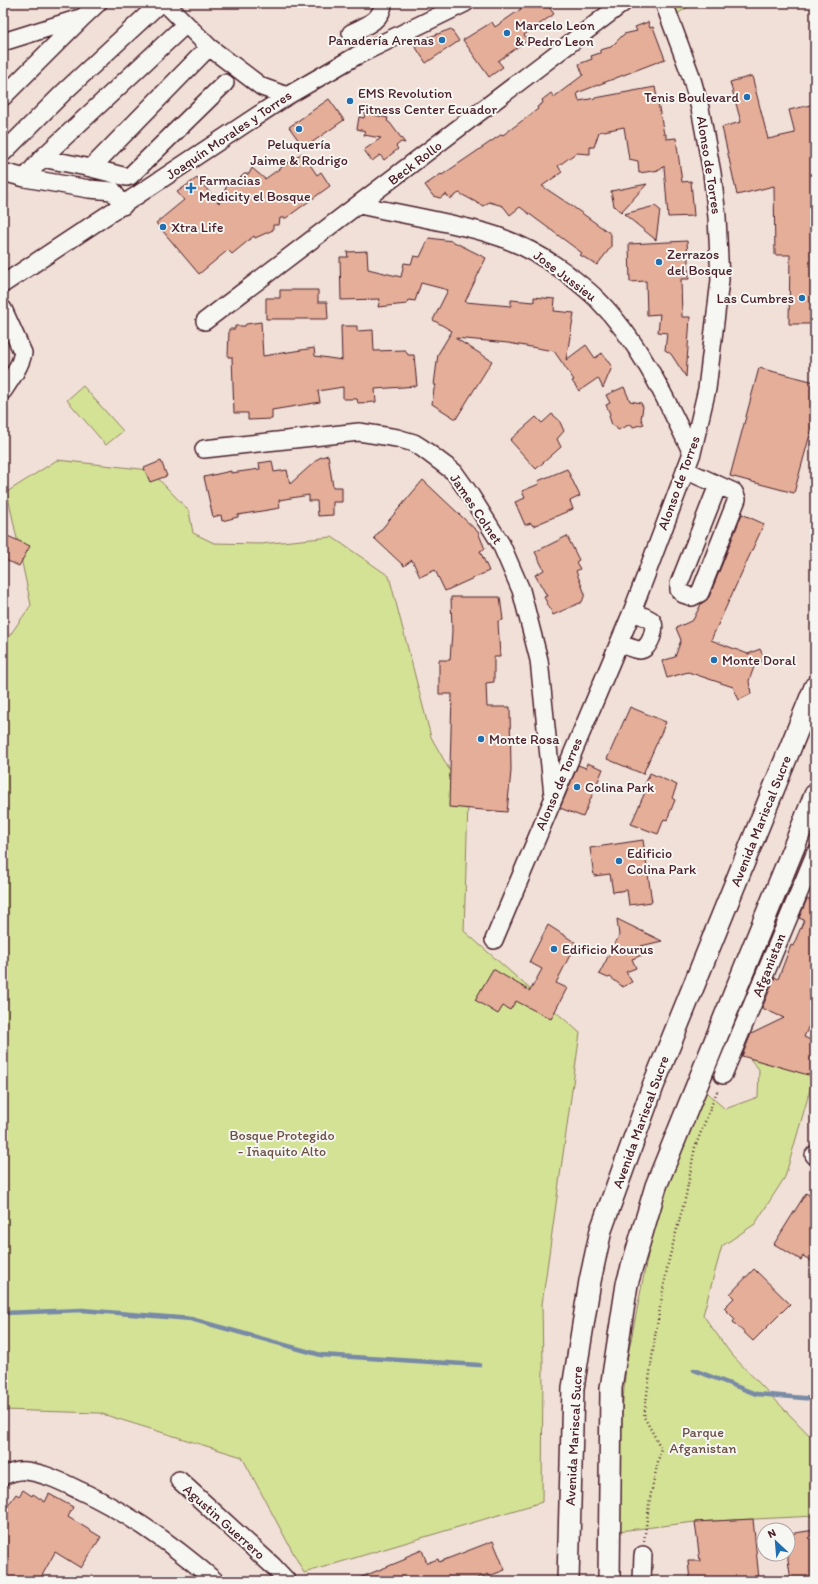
<svg xmlns="http://www.w3.org/2000/svg" width="818" height="1584" font-family="Itim,sans-serif">
	<style>
		.green { fill: #d4e296; stroke: #8f8060 }
		.lines { fill: none; stroke-linecap: round; stroke-linejoin: round }
		.stream { stroke: #788aa5; stroke-width: 4.5 }
		.building { fill: #e4ae99; stroke: #4a1f2b }
		.minor-casing { stroke: #4a1f2b; stroke-width: 20 }
		.major-casing { stroke: #4a1f2b; stroke-width: 24 }
		.path { stroke: #4a1f2b; stroke-width: 2.5; stroke-dasharray: 1 3; stroke-linecap: butt }
		.minor { stroke: #f6f6f2; stroke-width: 17 }
		.major { stroke: #f6f6f2; stroke-width: 21 }
		.poi-dot { fill: #1f6fb2; stroke: #f6f6f2; stroke-width: 1.5 }
		.labels { text-anchor: middle; dominant-baseline: central; stroke-width: 4; stroke-linejoin: round; paint-order: stroke }
		.poi-label { font-size: 14px; fill: #4a1f2b; stroke: #f6f6f2; text-anchor: start }
		.street-label { font-size: 14px; fill: #4a1f2b; stroke: #f6f6f2 }
		.park-label { font-size: 14px; fill: #6c5046; stroke: #f6f6f2 }
	</style>
	<rect width="100%" height="100%" fill="#f1e0d7"/>
	<filter id="ink" filterUnits="userSpaceOnUse"><feTurbulence type="fractalNoise" baseFrequency=".025" numOctaves="2"/><feDisplacementMap in="SourceGraphic" scale="8" xChannelSelector="R" yChannelSelector="G"/><feConvolveMatrix kernelMatrix="1 2 1 2 8 2 1 2 1" color-interpolation-filters="sRGB"/></filter>
	<g filter="url(#ink)">
		<path class="green" d="M672 3H694L677 14Z
			M83 386 123 431 106 445 67 400Z
			M57 460 150 470 189 511 193 533 214 543 261 544 332 537 389 576 431 737 468 803 464 931 580 1033 542 1304 543 1366 542 1502 304 1573 242 1457 99 1413 3 1410V645L31 605 7 492Z
			M749 1058 814 1076 785 1177 755 1224 722 1246 703 1315 731 1354 815 1441V1516L695 1522 619 1531 622 1413 626 1365 656 1214 698 1085 725 1109 758 1097 759 1069Z"/>
		<g class="lines">
			<path class="stream" d="M3 1313 82 1310 191 1319 321 1355 479 1365
				M694 1370 756 1394 815 1399"/>
		</g>
		<path class="building" d="M517 3H546L554 14 524 35 528 40 498 61 503 67 489 77 463 40 492 22 495 27 521 9Z
			M648 22 650 28 653 27 665 59 577 93 579 101 655 87 664 134H666V139L676 138 682 182 691 181 694 216 668 217 664 166 660 170 639 173 638 161 629 159 624 127 599 132 594 147H590V154L576 153 558 166 562 172 542 186 569 204 611 234V247L597 265 580 255 582 253 520 207 510 215 503 206 489 202 483 206 459 193 450 199 446 194 440 198 433 196 425 185 441 174 442 175 502 134 503 135 538 109 537 107 543 103 542 100 551 93 554 97 583 75 579 64 592 59 591 56 600 53V50L611 47 624 34 637 31 635 27Z
			M451 29 459 41 426 63 413 43Z
			M752 76 768 139 795 133 789 110 815 104V324H789L790 255H775L774 186 737 195 722 127 741 122 730 82Z
			M329 99 344 120 304 148 289 127Z
			M365 113 388 118 387 121 390 123 405 143 401 142 396 146 398 149 384 160 380 155 372 161 364 150 381 138 364 135 365 131 357 129 359 117 364 118Z
			M302 153 317 175 321 172 330 186 286 218H280L279 225H273V230L255 238 254 236 232 254 228 250 199 274 156 223 184 200 177 192 197 178 219 203 229 181 236 182 244 174H249L252 168 265 179Z
			M647 184 621 212 614 206 611 191Z
			M655 206 660 210 656 240 624 214Z
			M429 238 452 241 486 258 465 302 511 306V300L534 302V297L555 299 554 311 574 313 566 360 586 345 595 358 602 353 612 367 603 388 598 378 579 391 572 381 574 380 554 351 508 343 455 338 492 361 456 419 432 404 434 389 436 385H434L438 354 452 331 433 320 448 290 421 283 415 301 409 300 407 304 378 307 380 299 341 300 340 257H348L347 252 367 251 368 269 401 277 404 263 411 264 414 256 420 257Z
			M687 241 689 279H681L682 317H690L686 377 671 354 665 350 667 333 658 332 660 314 647 315 646 281 630 282 629 244Z
			M280 290H318V302H327L328 319H266V298H280Z
			M261 322 263 356 314 348 315 356 342 360 341 326H357V331L373 330 374 351 405 350 408 355H414L417 386 375 389 376 402 358 403 357 399H343V387L318 391 320 402 272 410V419L248 420V413H234L232 357H228L229 329H235V326H245L246 324Z
			M759 368 815 382V416L794 493 730 476Z
			M624 387 630 401 641 403 643 407 641 419 644 424 633 427 631 424 618 430 615 426 612 425 609 416 610 414 606 405 610 403 606 395Z
			M552 414 559 420 564 431 557 439 561 447 536 469 510 440 536 417 542 423Z
			M328 455 333 487H342V502H333V515L318 516 317 501H309V495L279 500 280 508 238 515V517L222 521 221 515 213 517 204 477 231 471V473L260 469 259 463 272 461 274 472 287 470 290 484 319 458Z
			M161 461 167 476 150 482 144 468Z
			M567 469 580 496 570 501 573 509 533 526 531 523 525 525 515 502 525 498 522 491 539 484 538 481Z
			M423 480 478 532 485 549 480 551 489 571 445 591 435 570 420 577 412 560 404 566 374 538Z
			M742 514 764 524 711 640 748 654 760 649 765 660 755 664 749 681 751 694 739 700 733 687 688 672 667 678 662 661 675 657 681 640 676 628 693 620 701 604 709 597Z
			M3 534 30 546 19 566 3 559Z
			M567 536 579 560 576 562 580 569 576 571 585 594 582 602 553 615 544 597 547 596 535 575 544 570 535 552Z
			M451 597H500L503 620 498 621 500 657H494V682L486 683 487 707H510L511 771 507 812 449 807 452 694H439V660H450L452 631Z
			M630 707 666 722 643 774 607 759Z
			M587 763 603 769 583 817 560 808 578 765 586 768Z
			M650 773 677 785 672 798 675 800 667 820 664 819 658 834 631 824 646 790 643 789Z
			M643 840 652 902 629 905 627 890 613 892 610 874 594 876 590 848Z
			M815 894V978L809 992 815 995V1012L804 1037 815 1042V1073L808 1075 742 1056 751 1034 784 1018 762 1008 775 977 778 979 791 945 793 946 804 920 799 918 807 899 812 901Z
			M617 919 662 941 641 946 642 955 632 959 636 968 626 972 632 982 623 987 610 977 608 978 599 974 619 936Z
			M548 925 576 943 556 983 567 988 551 1019 516 1001 510 1010 503 1006 498 1014 475 1000 493 969 530 991 542 969 529 962Z
			M806 1193 815 1199V1263L803 1256 801 1260 774 1244Z
			M754 1269 790 1304 753 1341 733 1322 735 1319 724 1308 734 1298 730 1294Z
			M23 1490 32 1496 33 1494 45 1502 49 1494 73 1507 68 1517 101 1537 81 1568 55 1552 39 1581H3V1502L9 1504 16 1494 19 1496Z
			M753 1519 759 1579 736 1580V1578L690 1581 688 1561H700L695 1522Z
			M815 1530V1581H791L788 1560V1534Z
			M493 1541 505 1570 489 1576 488 1574 471 1581H352L406 1559 405 1557 422 1550 427 1563 438 1559 439 1562Z"/>
		<g class="lines">
			<defs>
				<path id="minor" d="M165 3 209 47 262 87 287 96
					M351 33C364 27 383 20 383 3
					M3 42 83 17 98 3
					M3 97 83 17
					M3 153 64 92 160 3
					M42 158 91 168 209 47
					M91 168 127 177 130 176 225 83
					M3 172 25 178 89 189 113 191 123 206
					M25 178 42 158 186 24
					M359 205C401 214 443 221 484 232 513 240 540 254 565 272 576 281 587 289 597 299 640 342 666 399 692 453
					M3 284 287 96 356 56 465 3
					M3 309 23 353C20 367 11 379 3 391
					M205 321 623 3
					M204 449 359 432 397 438 414 443 422 448 454 472 469 493 501 544 521 590 539 660 553 795
					M685 470 734 492 737 499 700 593 692 597 683 594 679 590V584L718 485
					M619 643C625 645 634 650 640 650 650 649 657 627 652 621 648 617 637 614 632 612
					M494 940 632 612 692 453 707 389 720 280 717 217 712 173 700 108 691 76 664 3
					M723 1075 815 854
					M814 1155 815 1156
					M3 1476C10 1473 18 1470 26 1471 45 1473 64 1483 81 1491 130 1514 174 1545 215 1581
					M179 1480 273 1566 287 1581
					M642 1581 643 1555"/>
				<path id="major" d="M568 1581 573 1388 590 1281 601 1230 653 1086 815 687
					M609 1581 611 1388 627 1284 656 1186 815 795"/>
			</defs>
			<use href="#minor" class="minor-casing"/>
			<use href="#major" class="major-casing"/>
			<path class="path" d="M644 1541 650 1498 661 1448 644 1417 655 1336 668 1263 686 1195 695 1147 718 1089"/>
			<use href="#minor" class="minor"/>
			<use href="#major" class="major"/>
		</g>
	</g>
	<g class="poi-dot">
		<circle cx="507" cy="33" r="4"/>
		<circle cx="442" cy="40" r="4"/>
		<circle cx="747" cy="97" r="4"/>
		<circle cx="350" cy="101" r="4"/>
		<circle cx="299" cy="129" r="4"/>
		<path d="M189 182h4v4h4v4h-4v4h-4v-4h-4v-4h4z"/>
		<circle cx="163" cy="227" r="4"/>
		<circle cx="659" cy="262" r="4"/>
		<circle cx="802" cy="298" r="4"/>
		<circle cx="714" cy="660" r="4"/>
		<circle cx="481" cy="739" r="4"/>
		<circle cx="577" cy="787" r="4"/>
		<circle cx="619" cy="861" r="4"/>
		<circle cx="554" cy="949" r="4"/>
	</g>
	<g class="labels">
		<g class="poi-label">
			<text x="515" y="25">Marcelo Leon<tspan x="515" dy="16">&amp; Pedro Leon</tspan></text>
			<text x="434" y="40" text-anchor="end">Panadería Arenas</text>
			<text x="358" y="93">EMS Revolution<tspan x="358" dy="16">Fitness Center Ecuador</tspan></text>
			<text x="739" y="97" text-anchor="end">Tenis Boulevard</text>
			<text x="299" y="144" text-anchor="middle">Peluquería<tspan x="299" dy="16">Jaime &amp; Rodrigo</tspan></text>
			<text x="199" y="180">Farmacias<tspan x="199" dy="16">Medicity el Bosque</tspan></text>
			<text x="171" y="227">Xtra Life</text>
			<text x="667" y="254">Zerrazos<tspan x="667" dy="16">del Bosque</tspan></text>
			<text x="794" y="298" text-anchor="end">Las Cumbres</text>
			<text x="722" y="660">Monte Doral</text>
			<text x="489" y="739">Monte Rosa</text>
			<text x="585" y="787">Colina Park</text>
			<text x="627" y="853">Edificio<tspan x="627" dy="16">Colina Park</tspan></text>
			<text x="562" y="949">Edificio Kourus</text>
		</g>
		<g class="street-label">
			<text transform="translate(229 135) rotate(-34)">Joaquín Morales y Torres</text>
			<text transform="translate(415 163) rotate(-37)">Beck Rollo</text>
			<text transform="translate(709 165) rotate(81)">Alonso de Torres</text>
			<text transform="translate(565 276) rotate(37)">Jose Jussieu</text>
			<text transform="translate(679 483) rotate(-70)">Alonso de Torres</text>
			<text transform="translate(476 509) rotate(56)">James Colnet</text>
			<text transform="translate(559 784) rotate(-67)">Alonso de Torres</text>
			<text transform="translate(761 821) rotate(-68)">Avenida Mariscal Sucre</text>
			<text transform="translate(769 965) rotate(-68)">Afganistan</text>
			<text transform="translate(641 1122) rotate(-70)">Avenida Mariscal Sucre</text>
			<text transform="translate(574 1436) rotate(-87)">Avenida Mariscal Sucre</text>
			<text transform="translate(224 1522) rotate(42)">Agustin Guerrero</text>
		</g>
		<g class="park-label">
			<text x="282" y="1135">Bosque Protegido<tspan x="282" dy="16">- Iñaquito Alto</tspan></text>
			<text x="703" y="1432">Parque<tspan x="703" dy="16">Afganistan</tspan></text>
		</g>
	</g>
	<rect width="818" height="1584" fill="none" stroke="#f6f6f2" stroke-width="16"/>
	<rect x="8" y="8" width="802" height="1568" fill="none" stroke="#4a1f2b" stroke-width="1.5" filter="url(#ink)"/>
	<g transform="translate(776 1542) rotate(334)"><circle r="19" fill="#f6f6f2" stroke="#b1a0a2"/>
	<path d="M0-3L7 15L0 10L-7 15Z" fill="#1f6fb2"/>
	<text y="-6" font-size="11" font-weight="bold" text-anchor="middle" fill="#4a1f2b">N</text>
	</g>
</svg>
